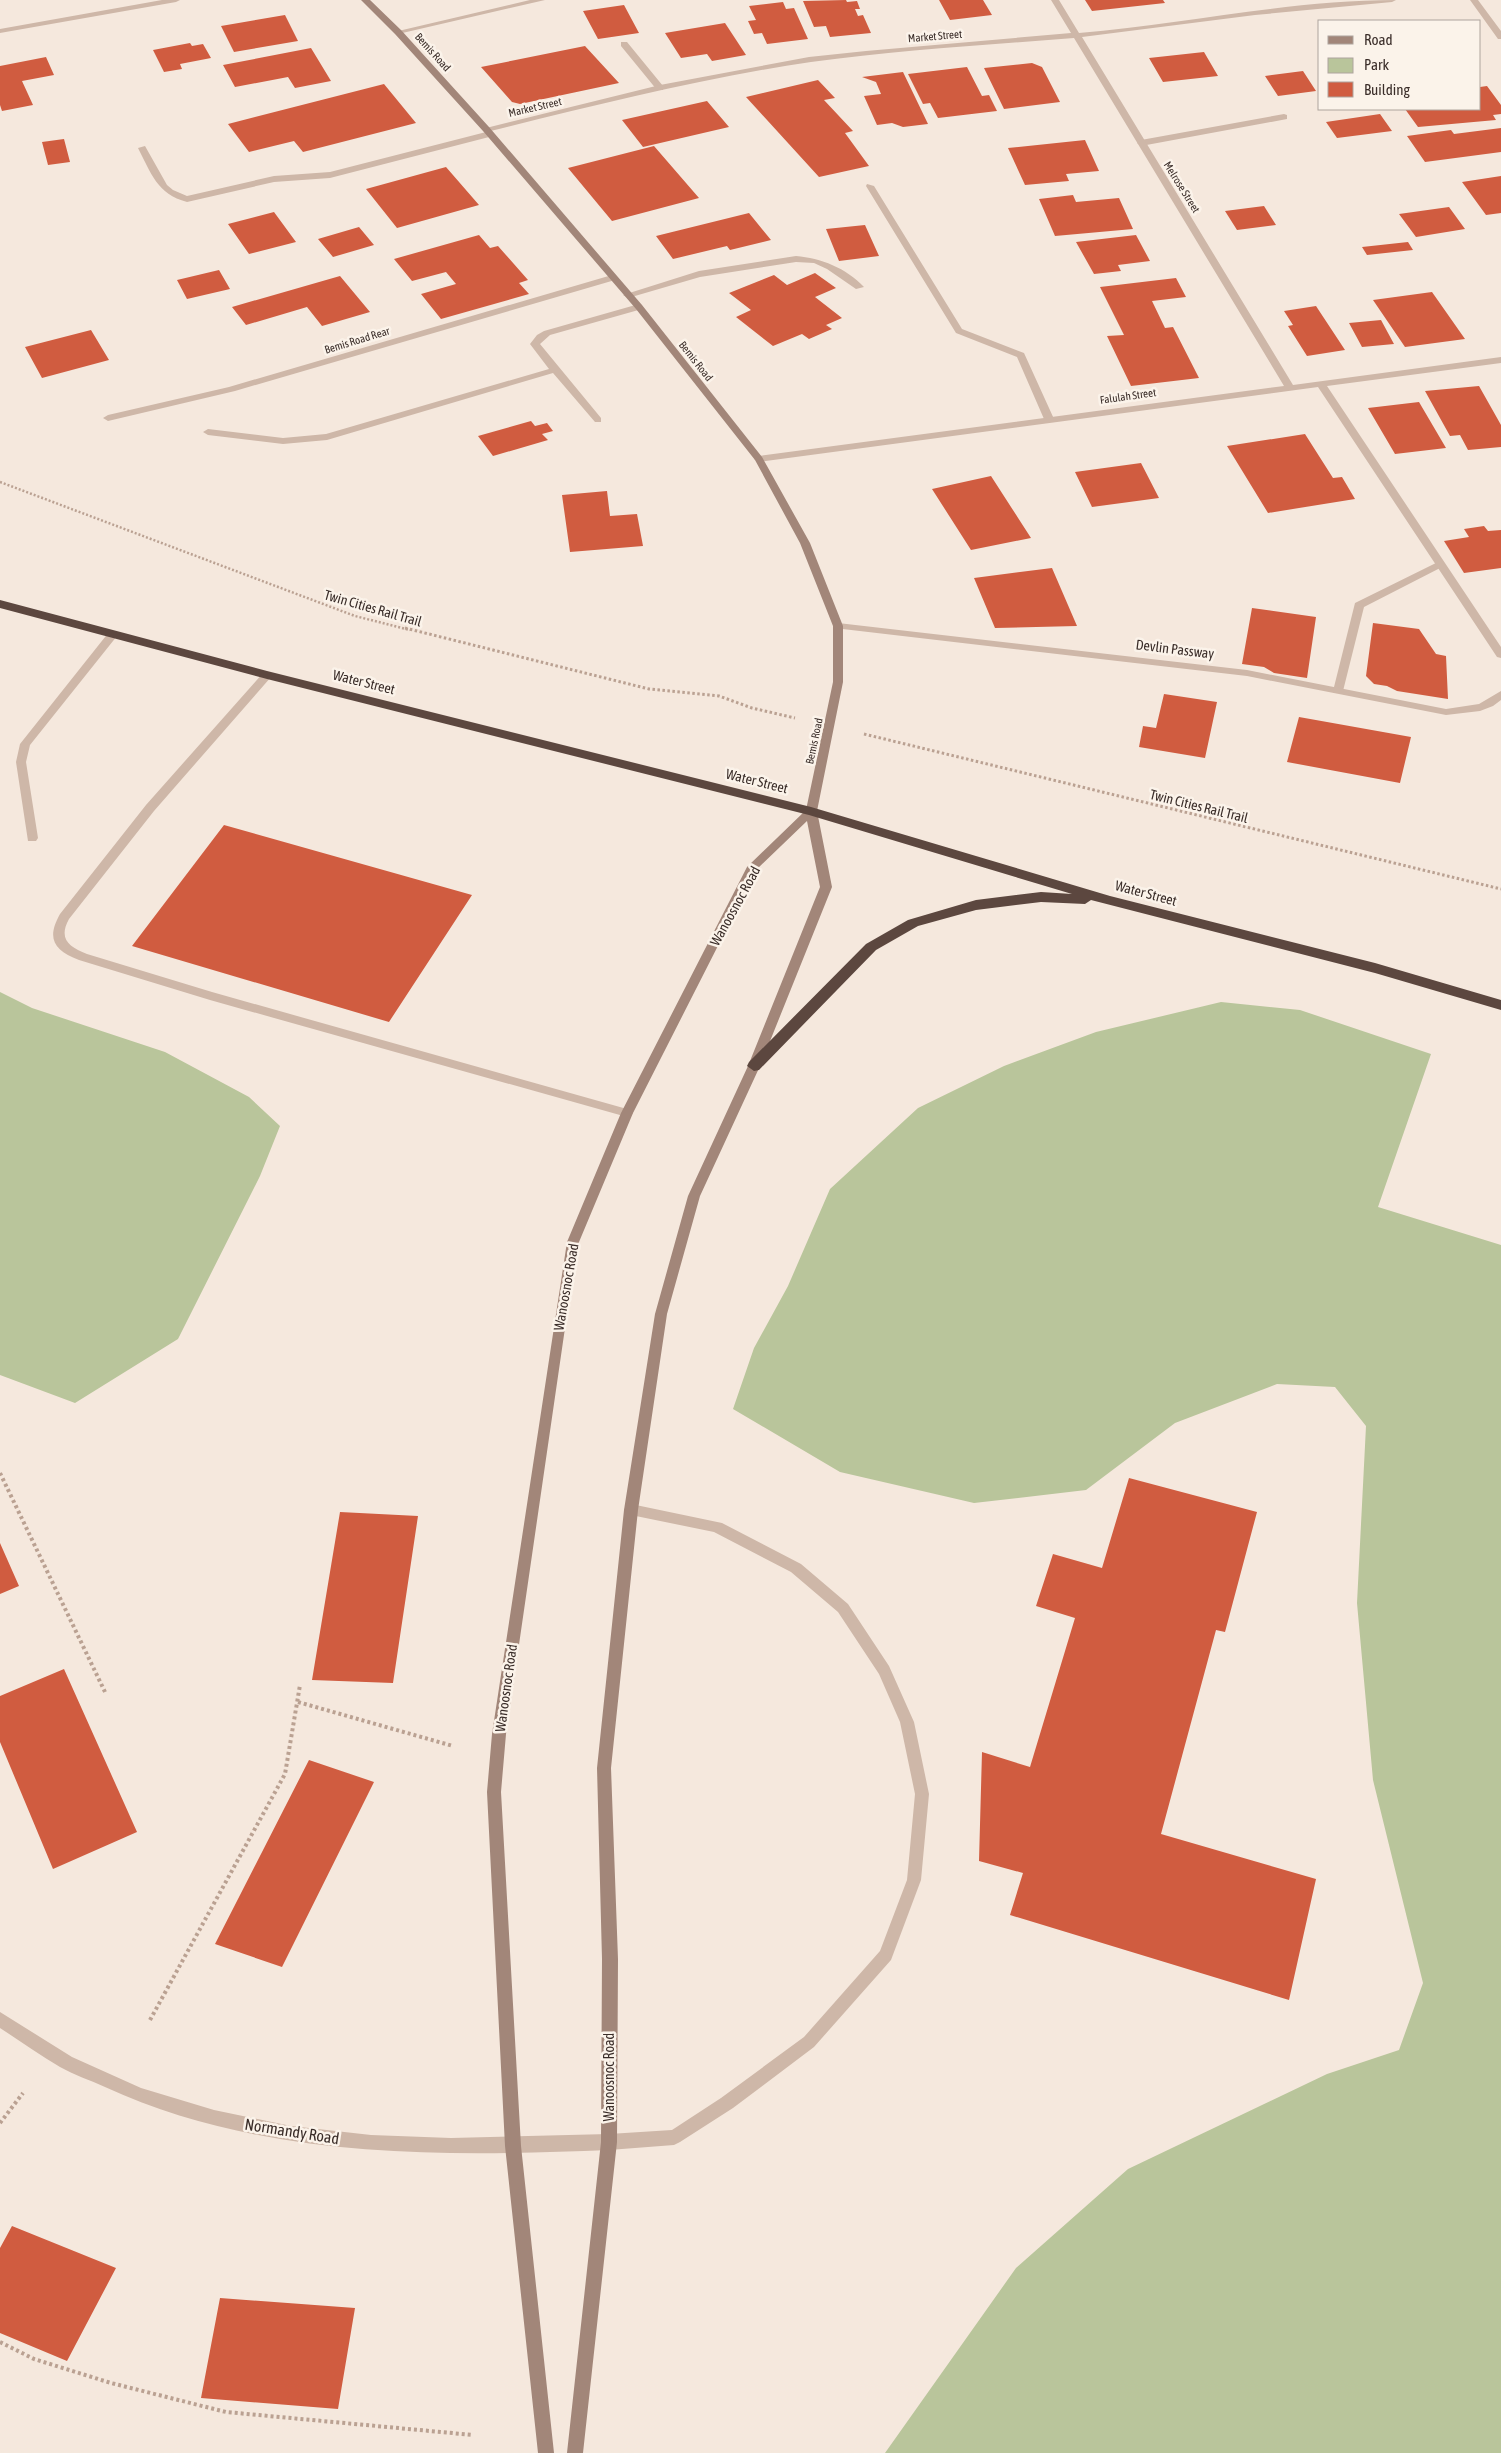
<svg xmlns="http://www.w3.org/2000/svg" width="1501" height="2453" font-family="'Asap Condensed',sans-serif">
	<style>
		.green { fill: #b9c59b }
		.building { fill: #d05c40 }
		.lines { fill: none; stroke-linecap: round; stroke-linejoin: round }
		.path-far2 { stroke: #baa192; stroke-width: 2.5; stroke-dasharray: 2 2; stroke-linecap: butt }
		.path-far1 { stroke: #baa192; stroke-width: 3; stroke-dasharray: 2.5 2.5; stroke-linecap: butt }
		.path { stroke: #baa192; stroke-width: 4; stroke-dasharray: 3 3; stroke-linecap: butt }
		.lane { fill: #ceb7a8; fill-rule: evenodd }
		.street { fill: #ceb7a8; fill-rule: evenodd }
		.secondary { fill: #a28679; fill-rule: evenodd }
		.highway { fill: #5c473f; fill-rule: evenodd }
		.labels { text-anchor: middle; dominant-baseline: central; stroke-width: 5; stroke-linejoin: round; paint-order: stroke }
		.far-street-label { font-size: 11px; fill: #3a2d29; stroke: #fbf3ea }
		.street-label { font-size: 14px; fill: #3a2d29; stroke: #fbf3ea }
		.near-street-label { font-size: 16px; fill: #3a2d29; stroke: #fbf3ea }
	</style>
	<rect width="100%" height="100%" fill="#f5e8dd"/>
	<path class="green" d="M0 992 32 1008 165 1052 249 1097 280 1126 260 1176 178 1339 75 1403 0 1375Z
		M1221 1002 1300 1010 1431 1054 1378 1207 1501 1245V2453H885L1016 2268 1128 2169 1327 2074 1399 2050 1423 1983 1373 1780 1357 1603 1366 1426 1335 1387 1277 1384 1175 1423 1086 1490 974 1503 840 1472 733 1409 754 1348 788 1286 830 1189 918 1108 1004 1066 1096 1032Z"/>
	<path class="building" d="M846 0 847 2 857 1 860 9H855L858 16 863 15 871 33 830 37 826 26 814 27 803 1Z
		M939 0H983L992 15 950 20Z
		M1085 0H1163L1165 3 1092 11Z
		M783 2 786 9 794 8 808 39 767 44 762 33 754 34 748 21 756 20 749 6Z
		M624 5 639 33 598 39 583 11Z
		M285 15 298 41 234 52 221 26Z
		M725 23 746 55 712 61 707 54 681 58 665 33Z
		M190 43 192 46 203 44 211 58 180 64 182 69 164 72 153 50Z
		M585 46 619 83 520 104 512 102 481 67Z
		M311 48 331 81 295 88 288 77 235 87 223 65Z
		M1204 52 1218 76 1163 82 1149 58Z
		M46 57 54 75 22 81 33 105 2 111 0 105V66Z
		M1032 63 1042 67 1060 102 1004 109 984 68Z
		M967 67 982 96 989 95 997 111 938 118 930 103 923 104 908 74Z
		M1303 71 1316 91 1278 96 1265 76Z
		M903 72 928 124 903 127 892 123 877 125 864 96 881 94 876 82 862 77Z
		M818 80 835 98 824 100 853 131 845 133 869 166 819 177 746 97Z
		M384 84 416 123 303 152 294 141 249 152 228 124Z
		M1487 86 1501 105V114L1493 115 1496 120 1418 127 1405 109H1480V87Z
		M707 101 729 127 643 147 622 120Z
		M1380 114 1392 131 1337 138 1326 122Z
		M1501 128V152L1425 162 1407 136 1451 130 1454 134Z
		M64 139 70 162 48 165 42 142Z
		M1085 140 1099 171 1066 174 1069 181 1025 185 1008 148Z
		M654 146 699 198 612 221 568 168Z
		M446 167 479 205 397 228 366 189Z
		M1501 176V213L1486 215 1462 182Z
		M1073 195 1076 202 1119 198 1133 229 1055 236 1039 199Z
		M1264 206 1276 225 1237 230 1225 211Z
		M1449 207 1465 229 1416 237 1399 214Z
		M274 212 296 242 249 254 228 224Z
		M749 213 771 240 730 250 727 246 673 259 656 236Z
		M865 225 879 256 839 261 826 229Z
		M359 227 374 245 333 257 318 239Z
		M479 235 490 248 498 246 528 280 519 283 529 294 441 319 421 294 456 284 446 272 412 281 394 259Z
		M1136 235 1150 261 1118 265 1121 271 1094 274 1076 242Z
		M1408 242 1413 250 1367 255 1362 247Z
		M219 270 230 289 187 299 177 280Z
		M815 273 836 288 815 297 842 318 826 325 832 329 809 339 802 334 773 346 736 317 751 310 729 293 774 275 787 285Z
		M340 276 370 312 322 326 307 307 246 325 232 307Z
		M1176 278 1186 297 1152 301 1165 328 1173 327 1199 378 1131 386 1107 336 1124 335 1100 287Z
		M1432 292 1465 339 1405 347 1373 300Z
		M1316 306 1345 350 1307 356 1288 326 1293 325 1284 311Z
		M1381 320 1394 344 1362 347 1349 323Z
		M91 330 109 360 42 378 25 347Z
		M1479 386 1501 425V447L1468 450 1460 435 1450 436 1425 391Z
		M1419 402 1446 448 1395 454 1368 408Z
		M531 421 535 426 547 423 553 431 542 434 548 440 493 456 478 436Z
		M1305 434 1333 478 1342 477 1355 499 1268 513 1227 446Z
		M1141 463 1159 498 1092 507 1075 472Z
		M991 476 1031 538 971 550 932 489Z
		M607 491 610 516 637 514 643 546 570 552 562 495Z
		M1484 526 1488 531 1501 530V568L1464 573 1444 541 1469 537 1464 529Z
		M1052 568 1077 626 995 628 974 578Z
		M1252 608 1316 617 1307 678 1274 673 1264 667 1242 664Z
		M1373 623 1419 629 1436 654 1446 656 1448 699 1397 691 1387 686 1374 684 1366 676Z
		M1164 694 1217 702 1205 758 1139 747 1143 726 1156 728Z
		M1299 717 1411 737 1400 783 1287 762Z
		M224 825 472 895 389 1022 132 946Z
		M1129 1478 1257 1512 1225 1632 1216 1630 1161 1834 1316 1879 1289 2000 1010 1915 1023 1873 979 1861 982 1752 1030 1767 1075 1618 1036 1606 1053 1554 1102 1568Z
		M340 1512 418 1516 393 1683 312 1680Z
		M0 1543 19 1586 0 1594Z
		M64 1669 137 1832 53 1869 0 1742V1696Z
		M309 1760 374 1782 282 1967 215 1944Z
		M12 2226 116 2268 67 2361 0 2333V2248Z
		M220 2298 355 2308 338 2409 201 2398Z"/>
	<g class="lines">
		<path class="path-far2" d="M0 482 355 616 410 630"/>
		<path class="path-far1" d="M405 628 649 689 719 696 752 708 795 718
			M864 734 1501 889"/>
		<path class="path" d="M0 1473 105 1692
			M298 1702 453 1746
			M150 2020 285 1774 300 1685
			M0 2123 23 2093
			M0 2342 34 2359 111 2383 226 2412 473 2435"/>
		<path class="lane" d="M530 0H545L398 34 394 32Z
			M621 42H627L663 86V90H657L621 46Z
			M1284 114 1287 115V119L1141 146 1137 143 1141 140Z
			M490 131 494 134 493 136 330 178 274 182 187 202C157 194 151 173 138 148L145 146 167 185 173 190 187 196 274 176 330 172Z
			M867 184 874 186 962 329 1024 353 1054 419 1052 421H1046L1044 419 1017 357 956 333 866 186Z
			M796 256C821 258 846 268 864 287L856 289 827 269 814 263 796 262 700 277 628 298 623 295 699 271Z
			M612 275 615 276V280L235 391 108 421 103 418 108 415 229 387Z
			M639 304 642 305V309L550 335 540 344 601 418V422H595L553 373 327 440 283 444 208 435 203 432 208 429 283 438 326 434 549 369 530 344 537 335 544 331Z
			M1440 561 1445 564 1444 566 1364 607 1343 691 1342 693H1334L1333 691 1355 603Z
			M113 631 118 634 117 636 30 745 26 762 38 838 36 841H28L16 762 20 744 109 632Z
			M267 672 272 675 271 677 154 811 69 919C58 939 69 947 87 954L212 992 627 1109 631 1110 633 1113 631 1116 627 1117 210 1000 79 960C54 950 46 939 60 914L146 805 263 673Z
			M631 1504 722 1523 801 1564 848 1604 889 1666 914 1722 929 1794 921 1880 891 1960 814 2047 733 2108 680 2142 674 2145 609 2150 603 2147 601 2142 603 2137 609 2134 672 2130 721 2098 804 2037 880 1951 907 1880 915 1794 900 1722 879 1674 838 1612 791 1572 714 1532 626 1514 624 1510 626 1506Z"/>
		<path class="street" d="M162 0H180L176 2 0 33V29Z
			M1051 0H1059L1079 33C1185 24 1290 0 1396 0L1392 2 1255 15 1082 37 1293 385 1501 357V363L1327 386 1501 647V658L1497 657 1318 387 759 462 754 459 759 456 1284 386 1074 38C986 45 898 50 811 62 701 78 593 106 486 132L482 129 660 85 809 57 866 51 1071 33Z
			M1470 0H1478L1501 31V39H1498Z
			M838 623 1247 670 1446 709 1479 704 1501 691V700L1493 706 1480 711 1446 715 1247 676 834 628 833 626Z
			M0 2012 72 2057 141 2088 214 2110 291 2126 371 2135 451 2138 609 2134 615 2137 617 2142 615 2147 609 2150C440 2157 262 2159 105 2087 90 2080 74 2075 60 2067 40 2055 20 2041 0 2028Z"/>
		<path class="secondary" d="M361 0H370L401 30 489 127 642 305 762 457 810 543 843 626V682L817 811 832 887 760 1066 700 1196 667 1314 638 1510 611 1768 618 1959 617 2142 583 2453H567L601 2142 602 1959 597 1768 624 1510 655 1314 688 1196 748 1066 820 887 807 821 757 869 633 1113 579 1242 573 1273 506 1734 501 1792 521 2146 554 2453H538L505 2146 487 1792 492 1734 567 1242 621 1113 747 867 806 810 833 682V626L800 543 755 460 636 309 483 131 395 34Z"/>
		<path class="highway" d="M0 600 267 671 811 807 1110 896 1375 963 1501 1000V1010L1375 973 1091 900 1085 904 1041 902 976 910 918 926 876 950 759 1070 754 1071 747 1066 749 1062 866 944 908 920 976 900 1041 892 1072 894 809 815 267 679 0 608Z"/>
	</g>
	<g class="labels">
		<g class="far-street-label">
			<text transform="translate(935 36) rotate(-5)">Market Street</text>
			<text transform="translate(433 52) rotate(48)">Bemis Road</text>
			<text transform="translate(535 107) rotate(-13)">Market Street</text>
			<text transform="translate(1182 187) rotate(58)">Melrose Street</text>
			<text transform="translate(357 340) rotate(-17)">Bemis Road Rear</text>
			<text transform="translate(696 361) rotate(52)">Bemis Road</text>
			<text transform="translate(1128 396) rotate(-8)">Falulah Street</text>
			<text transform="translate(814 741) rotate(-78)">Bemis Road</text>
		</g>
		<g class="street-label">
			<text transform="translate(373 608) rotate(16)">Twin Cities Rail Trail</text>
			<text transform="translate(1175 649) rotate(7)">Devlin Passway</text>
			<text transform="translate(364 682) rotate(14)">Water Street</text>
			<text transform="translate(757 781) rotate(14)">Water Street</text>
			<text transform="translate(1199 806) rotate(14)">Twin Cities Rail Trail</text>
			<text transform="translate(1146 893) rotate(15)">Water Street</text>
			<text transform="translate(735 906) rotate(-61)">Wanoosnoc Road</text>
			<text transform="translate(566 1287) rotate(-80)">Wanoosnoc Road</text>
			<text transform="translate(506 1688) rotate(-82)">Wanoosnoc Road</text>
			<text transform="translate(609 2077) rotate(-90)">Wanoosnoc Road</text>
		</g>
		<g class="near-street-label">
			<text transform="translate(292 2131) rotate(9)">Normandy Road</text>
		</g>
	</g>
	<rect x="1318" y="20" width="162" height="90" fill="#fbf3ea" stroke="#aea49d"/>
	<rect x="1328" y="36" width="25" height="8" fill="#a28679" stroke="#aea49d"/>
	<text x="1364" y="45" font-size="15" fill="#3a2d29">Road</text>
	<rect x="1328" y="58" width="25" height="15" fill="#b9c59b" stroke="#aea49d"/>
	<text x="1364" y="70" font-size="15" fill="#3a2d29">Park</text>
	<rect x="1328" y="82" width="25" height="15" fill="#d05c40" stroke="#aea49d"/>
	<text x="1364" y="95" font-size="15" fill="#3a2d29">Building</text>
</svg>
